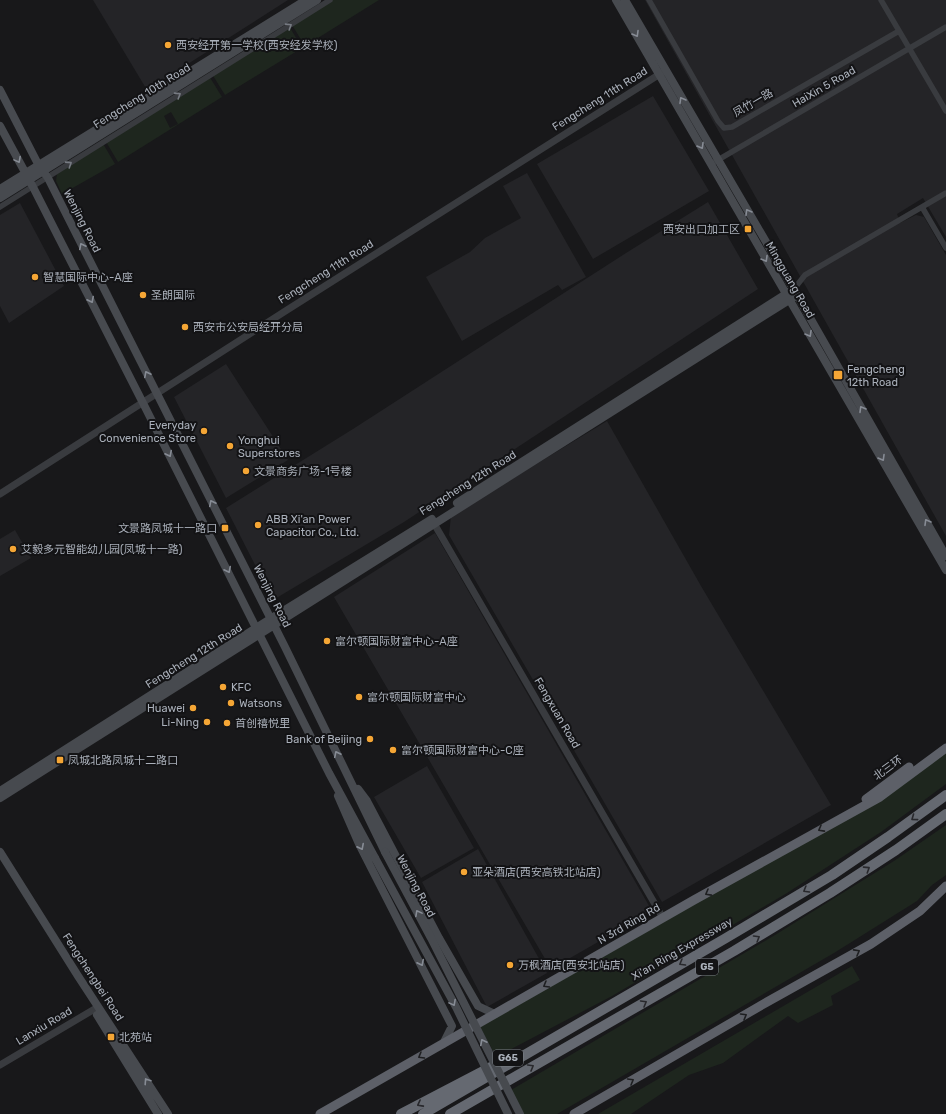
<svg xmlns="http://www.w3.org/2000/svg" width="946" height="1114" viewBox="0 0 946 1114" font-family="Rubik,'Noto Sans SC',sans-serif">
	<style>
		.built { fill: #242427 }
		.green { fill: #1e261e; fill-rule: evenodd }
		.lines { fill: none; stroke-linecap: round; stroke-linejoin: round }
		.minor { stroke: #393b3f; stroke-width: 5.5 }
		.tertiary { stroke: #393b3f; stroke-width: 7 }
		.secondary { stroke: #474a4f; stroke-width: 8 }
		.trunk { stroke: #5d6068; stroke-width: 9 }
		.motorway { stroke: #656971; stroke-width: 10 }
		.secondary-bridge { stroke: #474a4f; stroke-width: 8 }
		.oneway { stroke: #777b83 }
		.oneway2 { stroke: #878c95 }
		.oneway3 { stroke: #28282c }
		.oneway4 { stroke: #1e1f21 }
		.poi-dot { fill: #f5a635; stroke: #131315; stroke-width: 1.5 }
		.labels { text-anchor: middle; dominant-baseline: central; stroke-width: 4; stroke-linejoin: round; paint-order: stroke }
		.shield { fill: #131315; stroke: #7d8188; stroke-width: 1 }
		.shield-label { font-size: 10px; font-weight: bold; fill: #aab0ba }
		.poi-label { font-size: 11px; fill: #aab0ba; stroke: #131315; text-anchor: start }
		.street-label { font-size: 11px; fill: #aab0ba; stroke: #131315 }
	</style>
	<rect width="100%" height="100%" fill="#18181a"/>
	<path class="built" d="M93,0H288L147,90Z
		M645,0H946V237L923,198L897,214L900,223L916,215L924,217L946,255V536Z
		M653,96L709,191L593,259L537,164Z
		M527,173L586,277L562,290L558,285L462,341L426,277L470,252L485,238L521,218L503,186Z
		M708,202L758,289L404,522L273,600L226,508L353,429L626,253Z
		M20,203L64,286L9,323L0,306V215Z
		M226,364L288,460L226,498L174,397Z
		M607,421L701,586L831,805L662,902L449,535L451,516Z
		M15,530L31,558L0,576V539Z
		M435,533L652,911L551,969L334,597Z
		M427,766L474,848L421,878L374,797Z
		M478,849L547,973L487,1007L422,882Z"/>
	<path class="green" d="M332,0H379L305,46L292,25Z
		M289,26L302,48L225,95L212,74Z
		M209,76L222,97L118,162L105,140ZM171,112L178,124L170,128L164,116Z
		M102,142L115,164L62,194L56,181L57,174Z
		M946,749V784L881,832L787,893L612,996L496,1057L480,1027L805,840Z
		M946,825V875L932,885L917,901L834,953L557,1114H524L511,1090L775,935L894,861Z
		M852,966L860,980L831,996L833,1005L798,1023L788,1016L723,1063L689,1075L631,1114H598Z"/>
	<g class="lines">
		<path class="minor" d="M649,0L718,121L724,128L732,127L899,31
			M881,0L946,111
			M711,164L946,27
			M0,207L330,0
			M922,207L946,248
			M794,289L805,275L946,193"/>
		<path class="tertiary" d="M0,494L287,310L663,72
			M432,520L663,918
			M0,1065L98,1007"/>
		<path class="secondary" d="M616,0L946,570
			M625,0L797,295L946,556
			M0,90L38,164L48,178L285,647L385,852
			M0,126L33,187L143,403L329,773L375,858
			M0,189L306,0
			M0,198L317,0
			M457,503L794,289
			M358,789L367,801L439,938L478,1006L495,1014
			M0,791L270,619L432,519
			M338,796L359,844L452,1026L443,1044
			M0,798L797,295
			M0,852L78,976L168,1114
			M97,1015L158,1114"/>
		<path class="trunk" d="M866,799L909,767
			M320,1114L694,900L880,797L946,748
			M574,1114L767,1002L871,944L920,911L946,886"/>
		<path class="motorway" d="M401,1114L493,1066
			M423,1114L726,938L832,875L888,837L946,795
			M450,1114L734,951L830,893L896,850L946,814"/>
		<path class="secondary-bridge" d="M385,852L431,938L520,1114
			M375,858L456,1007L508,1114"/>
	</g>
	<defs><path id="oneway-chevron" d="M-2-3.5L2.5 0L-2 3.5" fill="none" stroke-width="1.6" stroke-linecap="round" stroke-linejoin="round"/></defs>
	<g class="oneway">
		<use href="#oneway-chevron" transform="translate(289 26) rotate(-32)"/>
		<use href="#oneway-chevron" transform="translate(178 95) rotate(-32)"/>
		<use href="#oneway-chevron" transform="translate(69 164) rotate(-33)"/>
	</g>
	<g class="oneway2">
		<use href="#oneway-chevron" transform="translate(636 34) rotate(60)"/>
		<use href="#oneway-chevron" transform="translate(682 100) rotate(-120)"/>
		<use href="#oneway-chevron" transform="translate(701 146) rotate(60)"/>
		<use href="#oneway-chevron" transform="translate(18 160) rotate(62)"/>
		<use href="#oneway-chevron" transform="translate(748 212) rotate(-120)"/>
		<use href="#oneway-chevron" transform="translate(82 246) rotate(-117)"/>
		<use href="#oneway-chevron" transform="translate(765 259) rotate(60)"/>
		<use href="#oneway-chevron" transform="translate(91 300) rotate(63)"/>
		<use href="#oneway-chevron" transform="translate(809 334) rotate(60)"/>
		<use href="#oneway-chevron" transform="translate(147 374) rotate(-117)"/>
		<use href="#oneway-chevron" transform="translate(862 409) rotate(-120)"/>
		<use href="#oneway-chevron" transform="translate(169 454) rotate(63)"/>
		<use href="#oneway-chevron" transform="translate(882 458) rotate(60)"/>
		<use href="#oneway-chevron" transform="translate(212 503) rotate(-117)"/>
		<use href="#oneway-chevron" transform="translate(927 522) rotate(-120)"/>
		<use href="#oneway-chevron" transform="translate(228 570) rotate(63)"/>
		<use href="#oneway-chevron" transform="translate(337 754) rotate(-116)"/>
		<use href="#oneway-chevron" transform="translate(361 847) rotate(63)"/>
		<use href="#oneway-chevron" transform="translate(418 913) rotate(-118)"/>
		<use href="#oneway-chevron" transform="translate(421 963) rotate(63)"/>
		<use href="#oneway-chevron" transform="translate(453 1003) rotate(62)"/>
		<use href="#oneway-chevron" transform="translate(483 1042) rotate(-117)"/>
		<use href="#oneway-chevron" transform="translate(147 1081) rotate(-123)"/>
	</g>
	<g class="oneway3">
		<use href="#oneway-chevron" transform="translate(914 818) rotate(144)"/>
		<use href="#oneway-chevron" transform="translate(867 869) rotate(-33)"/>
		<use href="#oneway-chevron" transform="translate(806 890) rotate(149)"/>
		<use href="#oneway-chevron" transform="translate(757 938) rotate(-31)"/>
		<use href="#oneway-chevron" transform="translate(682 963) rotate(150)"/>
		<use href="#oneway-chevron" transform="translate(644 1003) rotate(-30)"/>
		<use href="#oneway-chevron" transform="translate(531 1067) rotate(-30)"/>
		<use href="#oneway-chevron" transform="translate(420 1104) rotate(152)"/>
	</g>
	<g class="oneway4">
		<use href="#oneway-chevron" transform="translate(821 829) rotate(151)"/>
		<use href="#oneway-chevron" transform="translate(708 893) rotate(151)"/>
		<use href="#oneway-chevron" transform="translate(857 952) rotate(-29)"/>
		<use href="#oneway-chevron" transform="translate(546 985) rotate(150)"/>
		<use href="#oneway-chevron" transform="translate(744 1016) rotate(-30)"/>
		<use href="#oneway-chevron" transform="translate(421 1056) rotate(150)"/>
		<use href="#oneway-chevron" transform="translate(631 1081) rotate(-30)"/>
	</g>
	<g class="poi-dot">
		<circle cx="168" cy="45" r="4"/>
		<rect x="744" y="225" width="8" height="8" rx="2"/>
		<circle cx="35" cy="277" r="4"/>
		<circle cx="143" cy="295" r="4"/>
		<circle cx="185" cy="327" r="4"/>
		<rect x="833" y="370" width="10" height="10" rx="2"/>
		<circle cx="204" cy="431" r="4"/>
		<circle cx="230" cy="446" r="4"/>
		<circle cx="246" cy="471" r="4"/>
		<circle cx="258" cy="525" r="4"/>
		<rect x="221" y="524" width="8" height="8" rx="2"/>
		<circle cx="13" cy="549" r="4"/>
		<circle cx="327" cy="641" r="4"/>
		<circle cx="223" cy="687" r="4"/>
		<circle cx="359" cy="697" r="4"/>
		<circle cx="231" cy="703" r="4"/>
		<circle cx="193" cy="708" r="4"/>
		<circle cx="207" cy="722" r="4"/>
		<circle cx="227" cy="723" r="4"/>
		<circle cx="370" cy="739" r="4"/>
		<circle cx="393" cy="750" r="4"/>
		<rect x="56" y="756" width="8" height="8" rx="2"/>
		<circle cx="464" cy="872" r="4"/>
		<circle cx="510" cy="965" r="4"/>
		<rect x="107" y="1033" width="8" height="8" rx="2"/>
	</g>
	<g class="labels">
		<g class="shield">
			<rect x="696" y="959" width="22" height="16" rx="3"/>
			<rect x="493" y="1050" width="30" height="16" rx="3"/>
		</g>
		<g class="shield-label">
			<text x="707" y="967">G5</text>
			<text x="508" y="1058">G65</text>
		</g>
		<g class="poi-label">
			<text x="176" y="45">西安经开第一学校(西安经发学校)</text>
			<text x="740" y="229" text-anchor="end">西安出口加工区</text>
			<text x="43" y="277">智慧国际中心-A座</text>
			<text x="151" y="295">圣朗国际</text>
			<text x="193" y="327">西安市公安局经开分局</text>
			<text x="847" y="369">Fengcheng<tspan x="847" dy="13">12th Road</tspan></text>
			<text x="196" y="425" text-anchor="end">Everyday<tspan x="196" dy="13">Convenience Store</tspan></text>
			<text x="238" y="440">Yonghui<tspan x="238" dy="13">Superstores</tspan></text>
			<text x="254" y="471">文景商务广场-1号楼</text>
			<text x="266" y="519">ABB Xi'an Power<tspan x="266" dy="13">Capacitor Co., Ltd.</tspan></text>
			<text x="217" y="528" text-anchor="end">文景路凤城十一路口</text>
			<text x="21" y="549">艾毅多元智能幼儿园(凤城十一路)</text>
			<text x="335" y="641">富尔顿国际财富中心-A座</text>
			<text x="231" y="687">KFC</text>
			<text x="367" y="697">富尔顿国际财富中心</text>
			<text x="239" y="703">Watsons</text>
			<text x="185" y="708" text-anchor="end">Huawei</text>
			<text x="199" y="722" text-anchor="end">Li-Ning</text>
			<text x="235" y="723">首创禧悦里</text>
			<text x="362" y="739" text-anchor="end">Bank of Beijing</text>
			<text x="401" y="750">富尔顿国际财富中心-C座</text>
			<text x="68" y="760">凤城北路凤城十二路口</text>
			<text x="472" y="872">亚朵酒店(西安高铁北站店)</text>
			<text x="518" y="965">万枫酒店(西安北站店)</text>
			<text x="119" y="1037">北苑站</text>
		</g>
		<g class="street-label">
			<text transform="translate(824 87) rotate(-30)">HaiXin 5 Road</text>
			<text transform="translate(142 96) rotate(-32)">Fengcheng 10th Road</text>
			<text transform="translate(600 99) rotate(-32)">Fengcheng 11th Road</text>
			<text transform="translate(753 103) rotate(-30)">凤竹一路</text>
			<text transform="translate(82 221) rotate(63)">Wenjing Road</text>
			<text transform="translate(326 272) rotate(-32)">Fengcheng 11th Road</text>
			<text transform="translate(790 280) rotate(60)">Mingguang Road</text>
			<text transform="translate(468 483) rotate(-32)">Fengcheng 12th Road</text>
			<text transform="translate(272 596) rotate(63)">Wenjing Road</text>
			<text transform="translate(194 656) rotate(-32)">Fengcheng 12th Road</text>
			<text transform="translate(557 713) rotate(60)">Fengxuan Road</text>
			<text transform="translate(888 768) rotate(-36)">北三环</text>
			<text transform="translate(416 886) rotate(62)">Wenjing Road</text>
			<text transform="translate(629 924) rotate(-30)">N 3rd Ring Rd</text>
			<text transform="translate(682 949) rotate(-30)">Xi'an Ring Expressway</text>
			<text transform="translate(93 977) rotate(57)">Fengchengbei Road</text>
			<text transform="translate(44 1026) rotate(-31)">Lanxiu Road</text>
		</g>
	</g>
</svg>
